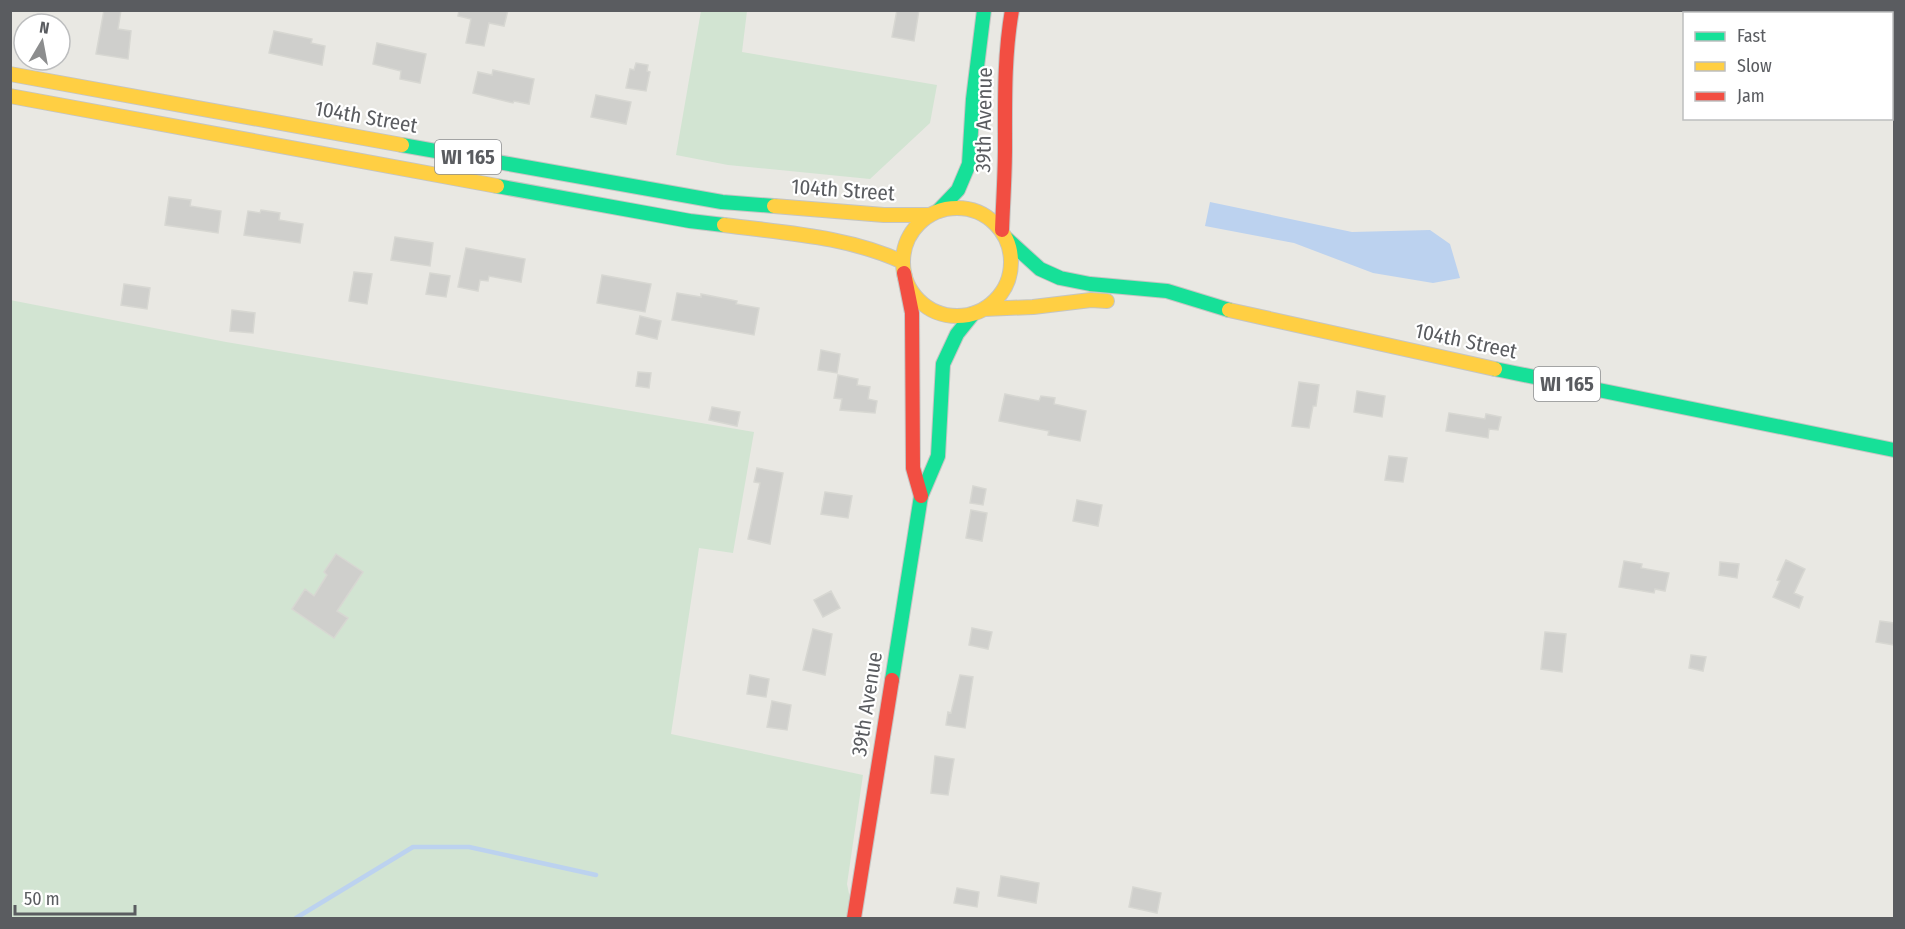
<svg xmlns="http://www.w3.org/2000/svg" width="1905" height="929" viewBox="0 0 1905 929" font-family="'Fira Sans Condensed',sans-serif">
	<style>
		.green { fill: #d2e4d2 }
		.water { fill: #bcd2ef }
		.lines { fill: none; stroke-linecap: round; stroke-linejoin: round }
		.stream { stroke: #bcd2ef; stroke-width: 4.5 }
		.building { fill: #cfcfcc; stroke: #d7d7d2; stroke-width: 1.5 }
		.fast-casing { stroke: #c5c5c3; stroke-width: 16 }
		.slow-casing { stroke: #c5c5c3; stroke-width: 16 }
		.jam-casing { stroke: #c5c5c3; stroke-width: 16 }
		.fast { stroke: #16e098; stroke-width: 14 }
		.slow { stroke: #ffcf43; stroke-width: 14 }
		.jam { stroke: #f24e42; stroke-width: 14 }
		.labels { text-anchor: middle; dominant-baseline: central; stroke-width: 4.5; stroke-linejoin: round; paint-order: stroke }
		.shield { fill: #fff; stroke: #8c8d90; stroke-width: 1.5 }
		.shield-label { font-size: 20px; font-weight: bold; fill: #5a5c60 }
		.street-label { font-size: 21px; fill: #5a5c60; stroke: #fff }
	</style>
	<rect width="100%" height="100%" fill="#e9e8e3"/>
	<path class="green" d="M701,11H747L742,52L937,85L930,123L870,179L728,165L676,155Z
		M10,300L226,342L754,432L733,553L699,548L671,734L863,775L847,884L854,918H11Z"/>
	<path class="water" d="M1210,202L1352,232L1430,230L1450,244L1460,278L1433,283L1373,273L1294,243L1205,226Z"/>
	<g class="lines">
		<path class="stream" d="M296,918L413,847H469L596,875"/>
	</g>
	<path class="building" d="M104,10H121L118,29L131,31L128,59L96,54Z
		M459,10H508L504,26L489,23L484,46L466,43L471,19L458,16Z
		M897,10H919L914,41L892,37Z
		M274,31L312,39L311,43L325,46L322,65L269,53Z
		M377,43L426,54L420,83L400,79L401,71L373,64Z
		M636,63L648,65L647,71L650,72L646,91L626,88L630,69L634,70Z
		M493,70L534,79L529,104L514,101L513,103L473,93L478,72L492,75Z
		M596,95L631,102L626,124L591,117Z
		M169,197L191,200L190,206L221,211L218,233L165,225Z
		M261,210L280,213L279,220L303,224L300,243L244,235L248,211L260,213Z
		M395,237L433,243L430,266L391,260Z
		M466,248L525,259L521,282L489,276L488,281L480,280L478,291L458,287Z
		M354,272L372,274L367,304L349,301Z
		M430,273L450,276L446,297L426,294Z
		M602,275L651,284L645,312L597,303Z
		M124,284L150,288L147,309L121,305Z
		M677,293L701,297V294L737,301L736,304L759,308L754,335L672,320Z
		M232,310L255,313L253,333L230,331Z
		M640,316L661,321L657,339L636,334Z
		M821,350L840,354L837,373L818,370Z
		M638,372L651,373L649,388L636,386Z
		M838,375L858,379L857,385L870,387L868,399L877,401L875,413L840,410L842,399L834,398Z
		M1299,382L1319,385L1316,406H1313L1309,428L1292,426Z
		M1357,391L1385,396L1382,417L1354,412Z
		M1005,394L1039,401L1041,396L1055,398L1054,404L1086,411L1080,441L1048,435L1049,431L999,421Z
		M712,407L740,412L737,426L709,420Z
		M1449,413L1485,419L1486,414L1501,417L1498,430L1489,429L1488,438L1446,431Z
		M1389,456L1407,458L1403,482L1385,480Z
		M757,468L783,473L770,544L748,539L760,483L754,482Z
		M973,486L986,489L983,505L970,503Z
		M825,492L852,496L848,518L821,514Z
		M1077,500L1102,505L1098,526L1073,521Z
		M971,510L987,513L982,541L966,538Z
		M336,554L363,572L337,611L348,618L334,638L292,609L305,589L314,596L327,575L324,572Z
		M1786,560L1805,569L1794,593L1803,597L1799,608L1773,597L1780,581L1777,580Z
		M1624,561L1642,564L1641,568L1669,573L1665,591L1655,589L1654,593L1619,587Z
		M1720,562L1739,564L1737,578L1719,575Z
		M831,591L840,608L823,617L814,600Z
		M1880,621L1894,623V645L1876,642Z
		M972,628L992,632L988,649L969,645Z
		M813,629L832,634L825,675L803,670Z
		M1545,632L1566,634L1562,672L1541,669Z
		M1691,655L1706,657L1703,671L1689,668Z
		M750,675L769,679L766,697L747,694Z
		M960,675L973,677L965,728L946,725L948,712L951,713Z
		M772,701L791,705L787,730L767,727Z
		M935,756L954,759L948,795L931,793Z
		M1001,876L1039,883L1036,903L998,896Z
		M1133,887L1161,893L1157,913L1129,907Z
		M957,888L979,892L977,907L954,903Z"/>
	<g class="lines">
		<g class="fast-casing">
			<path id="fast" d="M402,145L722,202L774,206
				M497,186L690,221L724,225
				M938,211L958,190L969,164L973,99L984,10
				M1007,239L1040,269L1060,278L1090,284L1167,291L1229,310
				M1495,369L1894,450
				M892,680L921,496L938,456L943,364L957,334L973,314"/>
		</g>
		<g class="slow-casing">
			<path id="slow" d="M10,74L402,145
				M10,96L497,186
				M774,206L884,215H929
				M903 262a54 54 0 1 1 108 0a54 54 0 1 1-108 0Z
				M724,225C784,233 847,236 903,262
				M984,309L1033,307L1091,300L1107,301
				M1229,310L1495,369"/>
		</g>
		<g class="jam-casing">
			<path id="jam" d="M1002,230C1003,202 1005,175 1005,147C1005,101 1004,56 1012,10
				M904,273L912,313L913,468L921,496
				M854,918L892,680"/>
		</g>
		<use href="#fast" class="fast"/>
		<use href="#slow" class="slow"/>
		<use href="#jam" class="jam"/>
	</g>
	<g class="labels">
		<g class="shield">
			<rect x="435" y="140" width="66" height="34" rx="4.5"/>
			<rect x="1534" y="367" width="66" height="34" rx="4.5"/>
		</g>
		<g class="shield-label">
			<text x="468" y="157">WI 165</text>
			<text x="1567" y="384">WI 165</text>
		</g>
		<g class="street-label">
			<text transform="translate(366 117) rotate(10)">104th Street</text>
			<text transform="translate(984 120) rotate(-89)">39th Avenue</text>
			<text transform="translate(843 190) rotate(4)">104th Street</text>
			<text transform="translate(1466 341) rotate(12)">104th Street</text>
			<text transform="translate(867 704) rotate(-81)">39th Avenue</text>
		</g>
	</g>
	<rect width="1905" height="929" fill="none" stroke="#5a5c60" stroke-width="24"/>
	<rect x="1683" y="12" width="210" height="108" fill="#ffffff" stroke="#bdbebf" stroke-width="1.5"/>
	<rect x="1695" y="32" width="30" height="9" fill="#16e098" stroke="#bdbebf" stroke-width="1.5"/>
	<text x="1737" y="42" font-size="18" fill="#5a5c60">Fast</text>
	<rect x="1695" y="62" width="30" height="9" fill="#ffcf43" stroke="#bdbebf" stroke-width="1.5"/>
	<text x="1737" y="72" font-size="18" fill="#5a5c60">Slow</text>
	<rect x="1695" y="92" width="30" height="9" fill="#f24e42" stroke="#bdbebf" stroke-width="1.5"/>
	<text x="1737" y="102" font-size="18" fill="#5a5c60">Jam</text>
	<g transform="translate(42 42) rotate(10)"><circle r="28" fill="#ffffff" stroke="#bdbebf" stroke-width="1.5"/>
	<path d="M0-4.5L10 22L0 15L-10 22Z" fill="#8c8d8e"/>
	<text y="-9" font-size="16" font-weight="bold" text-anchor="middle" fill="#5a5c60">N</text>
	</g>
	<path d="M15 905v9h120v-9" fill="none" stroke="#5a5c60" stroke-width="3"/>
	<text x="24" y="905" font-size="18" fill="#5a5c60" stroke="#ffffff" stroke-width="4.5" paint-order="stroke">50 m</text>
</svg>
